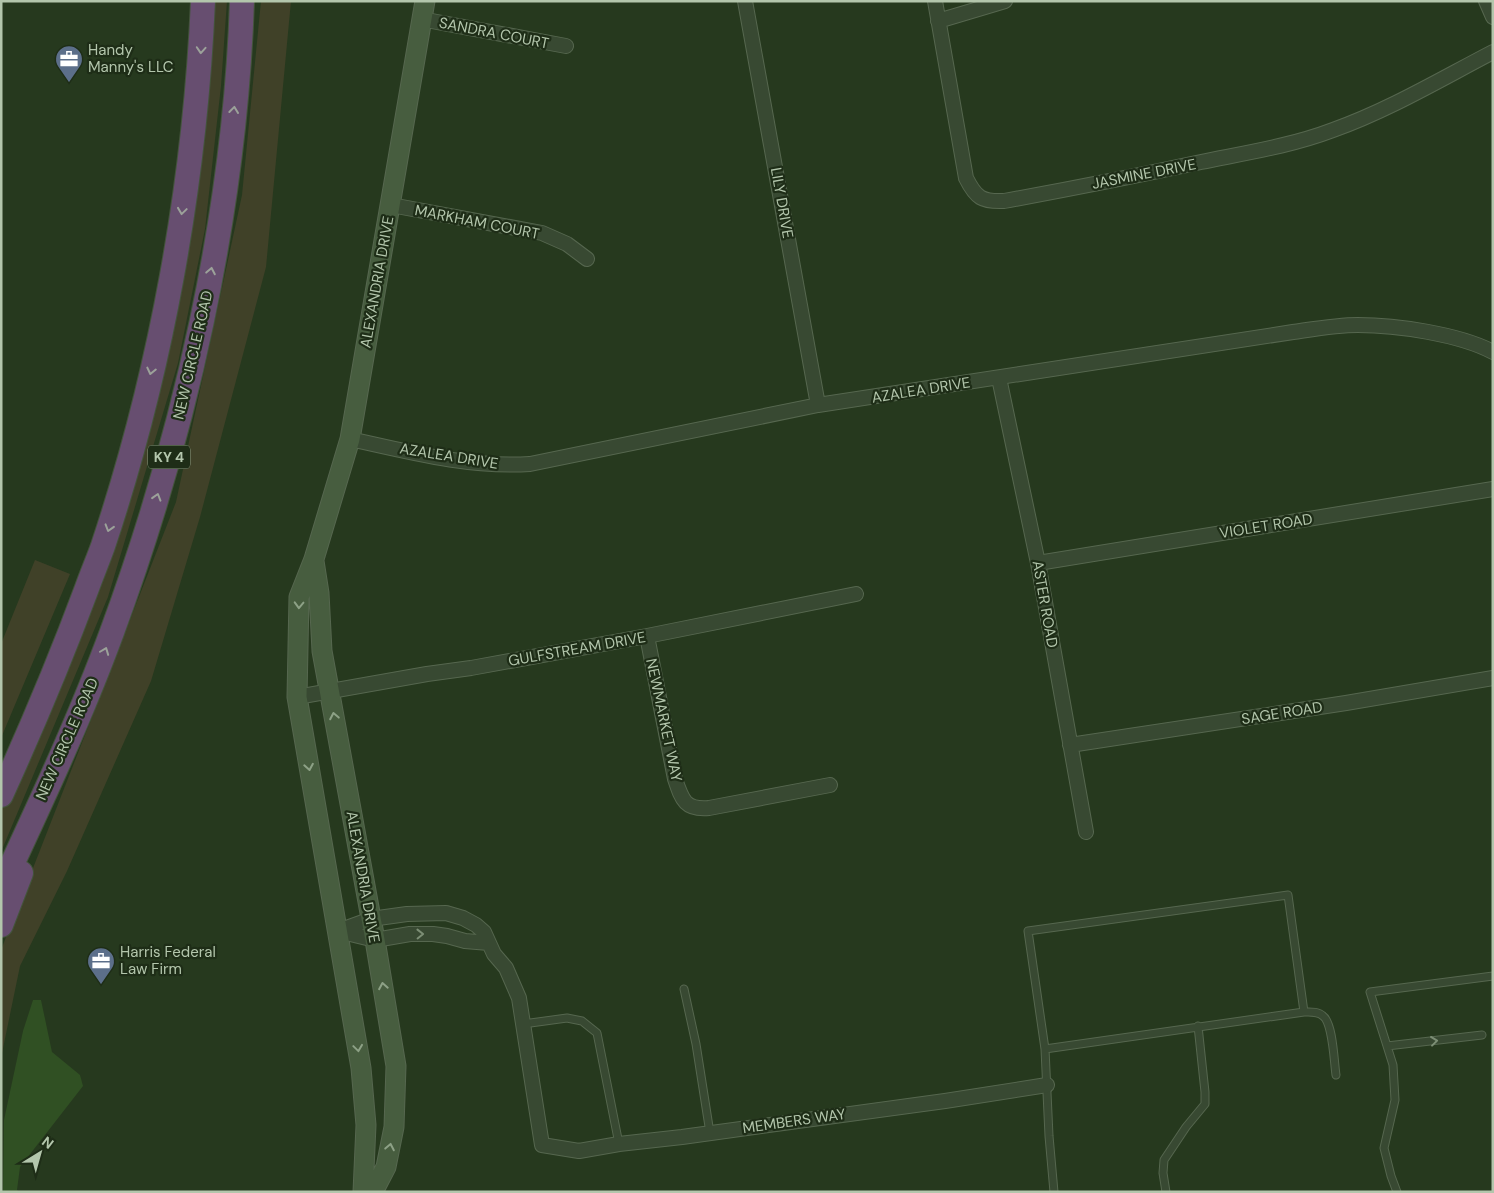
<svg xmlns="http://www.w3.org/2000/svg" width="1494" height="1193" viewBox="0 0 1494 1193" font-family="'DM Sans',sans-serif">
	<style>
		.green { fill: #404128 }
		.water { fill: #305023 }
		.lines { fill: none; stroke-linecap: round; stroke-linejoin: round }
		.lane-casing { stroke: #56674f; stroke-width: 9 }
		.street-casing { stroke: #56674f; stroke-width: 16 }
		.secondary-casing { stroke: #56674f; stroke-width: 21 }
		.highway-casing { stroke: #43543c; stroke-width: 26 }
		.lane { stroke: #384932; stroke-width: 7 }
		.street { stroke: #384932; stroke-width: 14 }
		.secondary { stroke: #475d3f; stroke-width: 19 }
		.highway { stroke: #674e70; stroke-width: 24 }
		.oneway { stroke: #9ca29a }
		.oneway2 { stroke: #8da186 }
		.oneway3 { stroke: #7c8e75 }
		.labels { text-anchor: middle; dominant-baseline: central; stroke-width: 4.5; stroke-linejoin: round; paint-order: stroke }
		.shield { fill: #1e2d17; stroke: #86987f; stroke-width: 1 }
		.shield-label { font-size: 14px; font-weight: bold; fill: #b3c6ac }
		.street-label { font-size: 15px; fill: #b3c6ac; stroke: #1e2d17 }
		.poi-label { font-size: 15px; fill: #b3c6ac; stroke: #1e2d17; text-anchor: start }
	</style>
	<rect width="100%" height="100%" fill="#26391e"/>
	<path class="green" d="M211,1H227L221,86L205,229L178,363L108,597L1,852V807L137,458Z
		M261,1H291L266,267L200,517L151,681L67,871L20,966L1,1058V950L176,502L242,195Z
		M35,560L70,574L1,738V644Z"/>
	<path class="water" d="M33,1000H41L52,1052L80,1075L83,1086L20,1167L17,1190L19,1192H3L4,1120L23,1031Z"/>
	<g class="lines">
		<g class="lane-casing">
			<path id="lane" d="M684,989L696,1044L710,1133
				M1304,1012C1310,1012 1318,1011 1323,1016C1333,1023 1334,1062 1336,1075
				M523,1024L567,1018L582,1021L597,1033L619,1144
				M1387,1046L1482,1035
				M1045,1049L1304,1012L1288,895L1028,931L1045,1049L1049,1136L1054,1192
				M1166,1192L1163,1173L1164,1160L1186,1127L1205,1104V1092L1198,1026
				M1397,1192L1391,1176L1384,1148L1395,1100L1393,1065L1370,992L1493,976"/>
		</g>
		<g class="street-casing">
			<path id="street" d="M745,1L818,405
				M935,1L966,178C976,198 982,202 1004,201C1070,189 1136,176 1201,162C1245,153 1291,146 1333,130C1389,110 1441,79 1493,52
				M1486,1L1493,17
				M421,19L566,46
				M938,21L1005,1
				M391,205L542,233L567,244L587,259
				M999,378L1038,563L1086,832
				M350,439C409,452 469,468 530,464L818,405L1293,332C1314,329 1337,325 1358,325C1396,325 1459,334 1493,352
				M1038,563L1493,489
				M647,636L675,779C682,800 685,810 709,808L830,785
				M297,697L427,674L471,668L647,636L856,594
				M1070,745L1346,703L1493,678
				M338,931L371,919L407,914L446,913L463,918L476,925L484,932L494,954L506,968L519,998L542,1145L579,1151L619,1144L682,1137L945,1101L1047,1085
				M338,931L375,940L410,934H433L447,936L465,941L489,943"/>
		</g>
		<g class="secondary-casing">
			<path id="secondary" d="M314,561L319,593L322,651L375,940L396,1066L394,1127L386,1167L373,1192
				M363,1192L366,1125L361,1068L297,697L299,597L314,559L350,439L425,1"/>
		</g>
		<g class="highway-casing">
			<path id="highway" d="M1,795C32,727 61,658 87,588C92,574 98,560 103,546C161,372 195,184 203,1
				M1,888C40,804 80,719 112,632C185,434 235,213 242,1
				M1,925L21,873"/>
		</g>
		<use href="#lane" class="lane"/>
		<use href="#street" class="street"/>
		<use href="#secondary" class="secondary"/>
		<use href="#highway" class="highway"/>
	</g>
	<defs><path id="oneway-chevron" d="M-2-3.5L2.5 0L-2 3.5" fill="none" stroke-width="1.6" stroke-linecap="round" stroke-linejoin="round" transform="scale(1.25)"/></defs>
	<g class="oneway">
		<use href="#oneway-chevron" transform="translate(201 50) rotate(94)"/>
		<use href="#oneway-chevron" transform="translate(234 110) rotate(-83)"/>
		<use href="#oneway-chevron" transform="translate(182 211) rotate(98)"/>
		<use href="#oneway-chevron" transform="translate(211 271) rotate(-79)"/>
		<use href="#oneway-chevron" transform="translate(151 371) rotate(103)"/>
		<use href="#oneway-chevron" transform="translate(157 497) rotate(-73)"/>
		<use href="#oneway-chevron" transform="translate(109 528) rotate(107)"/>
		<use href="#oneway-chevron" transform="translate(105 651) rotate(-69)"/>
	</g>
	<g class="oneway2">
		<use href="#oneway-chevron" transform="translate(299 605) rotate(92)"/>
		<use href="#oneway-chevron" transform="translate(334 716) rotate(-101)"/>
		<use href="#oneway-chevron" transform="translate(309 767) rotate(80)"/>
		<use href="#oneway-chevron" transform="translate(383 986) rotate(-100)"/>
		<use href="#oneway-chevron" transform="translate(358 1048) rotate(82)"/>
		<use href="#oneway-chevron" transform="translate(390 1147) rotate(-79)"/>
	</g>
	<g class="oneway3">
		<use href="#oneway-chevron" transform="translate(420 934) rotate(-1)"/>
		<use href="#oneway-chevron" transform="translate(1434 1041) rotate(-7)"/>
	</g>
	<defs>
		<g id="office-pin" transform="scale(1.4375)"><path d="M0 17L-7.5 6A9.5 9.5 0 1 1 7.5 6Z" fill="#5c6f8a" stroke="#1e2d17"/><path d="M-6-3h4V-5.5h4V-3h4V5H-6ZM-1-4.5V-3h2v-1.5ZM-6 0V1H6V0Z" fill="#fff"/></g>
	</defs>
	<g fill-rule="evenodd">
		<use href="#office-pin" x="69" y="59"/>
		<use href="#office-pin" x="101" y="961"/>
	</g>
	<g class="labels">
		<rect class="shield" x="148" y="445.5" width="42" height="23" rx="4"/>
		<g class="shield-label">
			<text x="169" y="457">KY 4</text>
		</g>
		<g class="street-label">
			<text transform="translate(494 33) rotate(11)">SANDRA COURT</text>
			<text transform="translate(1144 174) rotate(-11)">JASMINE DRIVE</text>
			<text transform="translate(782 203) rotate(80)">LILY DRIVE</text>
			<text transform="translate(477 222) rotate(11)">MARKHAM COURT</text>
			<text transform="translate(377 282) rotate(-80)">ALEXANDRIA DRIVE</text>
			<text transform="translate(193 355) rotate(-77)">NEW CIRCLE ROAD</text>
			<text transform="translate(921 390) rotate(-9)">AZALEA DRIVE</text>
			<text transform="translate(449 456) rotate(9)">AZALEA DRIVE</text>
			<text transform="translate(1266 526) rotate(-9)">VIOLET ROAD</text>
			<text transform="translate(1045 604) rotate(80)">ASTER ROAD</text>
			<text transform="translate(577 649) rotate(-10)">GULFSTREAM DRIVE</text>
			<text transform="translate(1282 713) rotate(-9)">SAGE ROAD</text>
			<text transform="translate(664 720) rotate(78)">NEWMARKET WAY</text>
			<text transform="translate(67 739) rotate(-66)">NEW CIRCLE ROAD</text>
			<text transform="translate(363 877) rotate(80)">ALEXANDRIA DRIVE</text>
			<text transform="translate(794 1121) rotate(-8)">MEMBERS WAY</text>
		</g>
		<g class="poi-label">
			<text x="88" y="50">Handy<tspan x="88" dy="17">Manny's LLC</tspan></text>
			<text x="120" y="952">Harris Federal<tspan x="120" dy="17">Law Firm</tspan></text>
		</g>
	</g>
	<rect width="1494" height="1193" fill="none" stroke="#b3c6ac" stroke-width="5"/>
	<g transform="translate(40 1153) rotate(37)" stroke="#1e2d17" stroke-width="4" paint-order="stroke">
	<path d="M0-4L9 19L0 12L-9 19Z" fill="#b3c6ac"/>
	<text y="-8" font-size="14" font-weight="bold" text-anchor="middle" fill="#b3c6ac">N</text>
	</g>
</svg>
